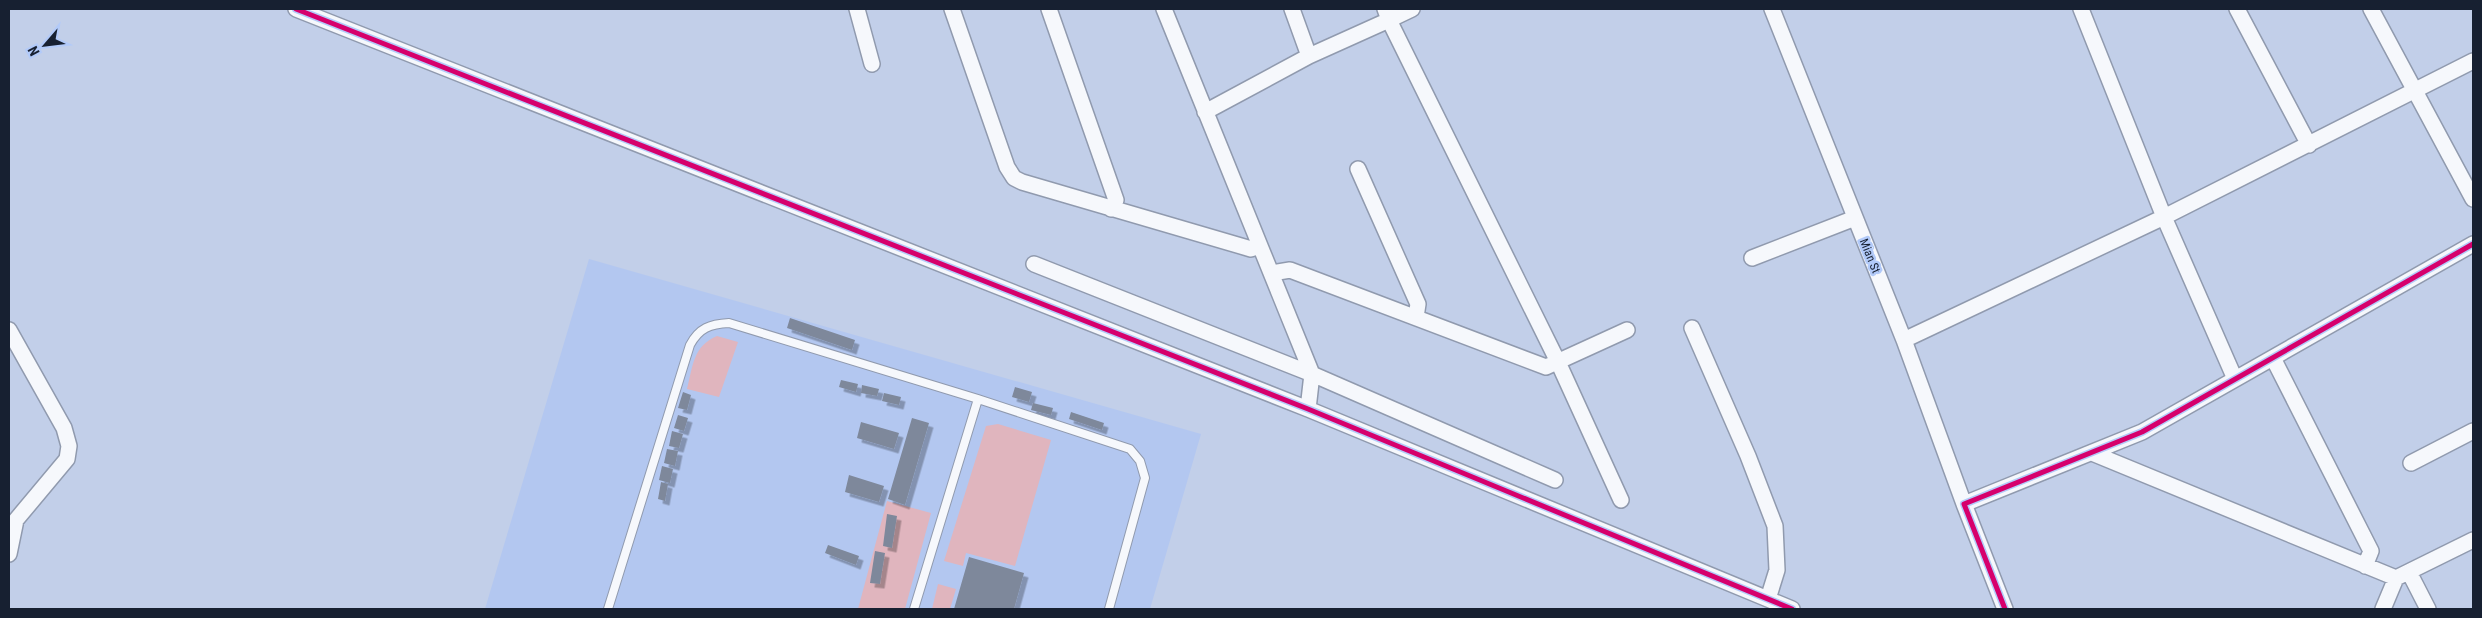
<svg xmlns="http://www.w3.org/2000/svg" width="2482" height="618" viewBox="0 0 2482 618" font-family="'Roboto Condensed',sans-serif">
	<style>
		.built { fill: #b3c7f0 }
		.green { fill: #e0b5be }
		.building { fill: #7e889b; filter: url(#shadow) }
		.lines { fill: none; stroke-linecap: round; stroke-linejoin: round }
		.service-casing { stroke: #909aae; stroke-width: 10 }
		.minor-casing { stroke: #909aae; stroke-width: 18 }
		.service { stroke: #f6f8fc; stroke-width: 8 }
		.minor { stroke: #f6f8fc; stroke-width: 15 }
		.cycleway-casing { stroke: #b2caf9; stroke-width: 8 }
		.cycleway { stroke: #d6006c; stroke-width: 5 }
		.labels { text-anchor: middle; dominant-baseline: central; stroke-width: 5; stroke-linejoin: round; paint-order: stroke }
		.street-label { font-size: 12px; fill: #172031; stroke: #b2caf9 }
	</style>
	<defs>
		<filter id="shadow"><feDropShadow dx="4.5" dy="4.5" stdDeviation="0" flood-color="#0004"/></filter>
	</defs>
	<rect width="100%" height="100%" fill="#c2cfe9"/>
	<path class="built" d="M589,259L1201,434L1150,609H485Z"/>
	<path class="green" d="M717,336L738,342L719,397L687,389C693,366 693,346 717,336Z
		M998,424L1051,440L1015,566L966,553L963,566L944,561L986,426Z
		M887,501L931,513L905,609H858Z
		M938,584L956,589L950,609H932Z"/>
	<path class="building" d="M790,318L855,340L852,350L787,328Z
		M841,380L858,384L856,392L839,387Z
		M862,385L879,389L877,396L861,393Z
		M1015,387L1032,392L1029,402L1012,397Z
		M683,392L691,395L687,410L678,408Z
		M884,393L901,397L899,405L882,401Z
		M1033,403L1053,408L1051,415L1031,410Z
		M1071,412L1104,423L1102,430L1069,419Z
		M678,415L688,418L684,431L674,428Z
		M912,418L929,423L905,505L888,499Z
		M861,422L899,433L894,449L857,438Z
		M672,431L683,434L679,448L669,446Z
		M667,449L678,451L675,466L664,463Z
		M662,466L673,469L670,483L659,480Z
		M849,475L884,486L879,502L845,492Z
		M661,482L668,484L665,501L658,499Z
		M887,514L897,516L892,548L883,546Z
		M828,545L859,556L856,565L825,553Z
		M875,551L885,553L880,584L870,583Z
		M969,557L1024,573L1014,609H954Z"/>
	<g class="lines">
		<g class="service-casing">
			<path id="service" d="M608,609L690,345C699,328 710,324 729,323L978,399L1130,449L1140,461L1145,478L1109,609
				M914,609L978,399"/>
		</g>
		<g class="minor-casing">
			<path id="minor" d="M296,9L1308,409L1792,609
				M857,9L872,64
				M952,9L1007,167L1014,178L1022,182L1251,249L1260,246
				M1049,9L1116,200L1111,209
				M1164,9L1312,374L1308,409
				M1292,9L1309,56
				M1412,9L1389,20L1558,362L1621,500
				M1772,9L1904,340L1964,504
				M2081,9L2164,217L2235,379
				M2237,9L2309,145
				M2371,9L2473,199
				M1205,112L1309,56L1389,20L1385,9
				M1358,169L1418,304L1416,317
				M1752,258L1855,218
				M1034,264L1312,374L1555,480
				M1272,273L1290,270L1546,367L1627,330
				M1692,328L1748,456L1775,526L1777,570L1768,599
				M9,330L64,428L69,446L67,459L16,520L9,554
				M1904,340L2164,217L2473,61
				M2273,358L2371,551L2365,566
				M2092,453L2396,578
				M2411,463L2473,431
				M2409,572L2428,609
				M2005,609L1964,504L2142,432L2473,244
				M2383,609L2396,578L2473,540"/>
		</g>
		<use href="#service" class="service"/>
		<use href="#minor" class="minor"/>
		<g class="cycleway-casing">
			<path id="cycleway" d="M296,9L1308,409L1792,609
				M2005,609L1964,504L2142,432L2473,244"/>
		</g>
		<use href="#cycleway" class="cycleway"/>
	</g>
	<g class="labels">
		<g class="street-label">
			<text transform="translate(1870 256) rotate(68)">Mian St</text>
		</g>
	</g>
	<rect width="2482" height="618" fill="none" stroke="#172031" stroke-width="20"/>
	<g transform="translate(45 45) rotate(242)" stroke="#b2caf9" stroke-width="4" paint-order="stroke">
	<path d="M0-4L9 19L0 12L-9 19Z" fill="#172031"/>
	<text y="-8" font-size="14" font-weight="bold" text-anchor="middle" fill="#172031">N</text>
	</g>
</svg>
